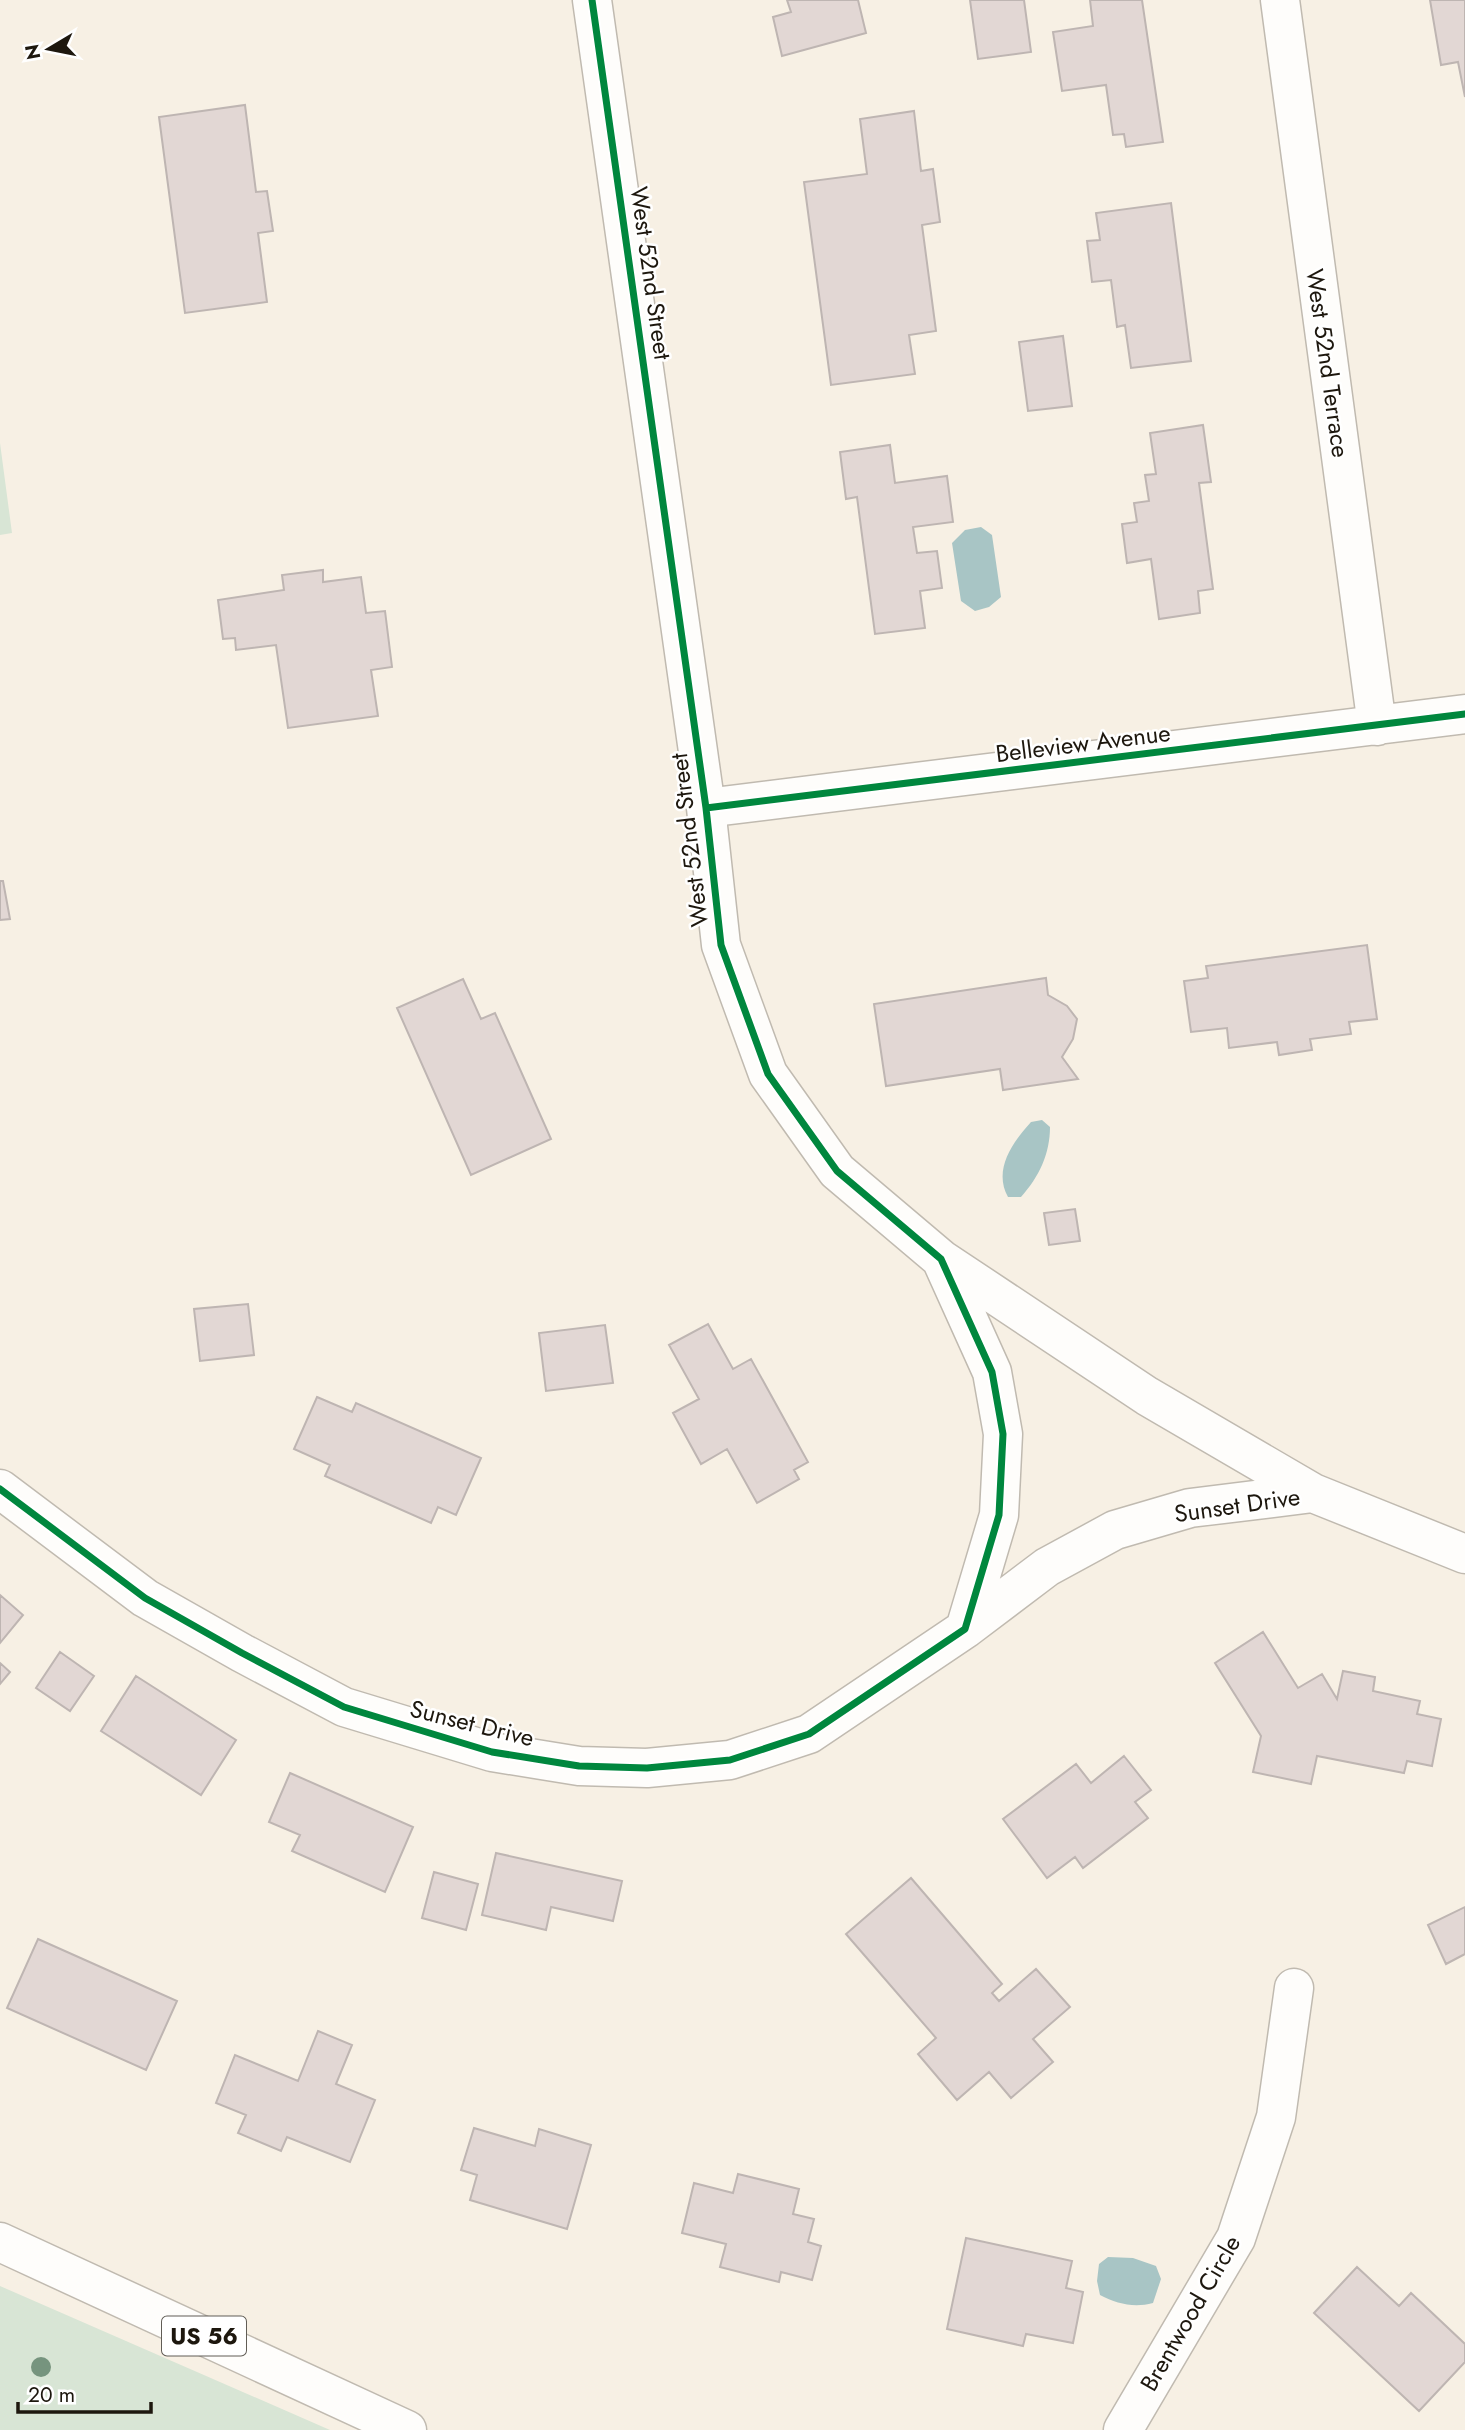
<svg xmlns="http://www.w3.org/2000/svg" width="1465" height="2430" viewBox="0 0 1465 2430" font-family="Jost,sans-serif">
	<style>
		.green { fill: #d8e5d5 }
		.water { fill: #a8c5c5 }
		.building { fill: #e2d7d4; stroke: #beb5b2; stroke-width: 2 }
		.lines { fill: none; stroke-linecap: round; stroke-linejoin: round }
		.street-casing { stroke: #c0bab0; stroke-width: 41 }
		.highway-casing { stroke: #c0bab0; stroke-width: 41 }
		.street { stroke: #fefdfb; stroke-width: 38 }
		.highway { stroke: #fefdfb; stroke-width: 38 }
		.cycleway-casing { stroke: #fff; stroke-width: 11 }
		.cycleway { stroke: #00873e; stroke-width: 7 }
		.tree { fill: #76947e }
		.labels { text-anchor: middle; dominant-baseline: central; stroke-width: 5; stroke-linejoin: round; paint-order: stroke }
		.shield { fill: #fff; stroke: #615d56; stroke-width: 2 }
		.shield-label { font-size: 23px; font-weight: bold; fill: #1d170e }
		.street-label { font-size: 24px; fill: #1d170e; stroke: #fff }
	</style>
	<rect width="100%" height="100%" fill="#f7f0e4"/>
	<path class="green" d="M0,443L12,533L0,535Z
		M0,2286L330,2430H0Z"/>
	<path class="water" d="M981,527L992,535L1001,597L989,607L975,611L961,601L952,543L965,530Z
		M1042,1120L1050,1127C1050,1154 1039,1177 1021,1197H1008C993,1170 1012,1143 1031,1122Z
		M1108,2257L1133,2258L1156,2266L1161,2279L1153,2303C1134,2308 1117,2304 1100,2295L1097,2281L1099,2264Z"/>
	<path class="building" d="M787,0H858L866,33L782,56L773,17L791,12Z
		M970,0H1024L1031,52L978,59Z
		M1090,0H1142L1163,142L1126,147L1124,134L1113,135L1106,85L1062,91L1053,32L1093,26Z
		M1430,0H1465V97L1458,62L1441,65Z
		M245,105L256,192L267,191L273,231L258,233L267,302L185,313L159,117Z
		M914,111L921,171L933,169L940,222L922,225L936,331L909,335L915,374L831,385L804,182L867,174L860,119Z
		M1171,203L1191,361L1131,368L1125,325L1117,327L1111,280L1092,282L1087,241L1100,240L1096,213Z
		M1063,336L1072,406L1028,411L1019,342Z
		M1203,425L1211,482L1199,483L1213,589L1198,591L1200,613L1159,619L1151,559L1127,563L1122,524L1137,522L1134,503L1149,501L1145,475L1156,474L1150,433Z
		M890,445L895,483L947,476L953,522L913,527L917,553L937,551L942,588L920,591L925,628L875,634L857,497L846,499L840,452Z
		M323,570V582L361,577L366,613L385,611L392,667L371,670L378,716L288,728L276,645L236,650L235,638L223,639L218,600L284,590L282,575Z
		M0,881H3L10,919L0,920Z
		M1367,945L1377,1019L1349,1022L1351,1034L1310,1039L1312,1050L1279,1055L1277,1042L1229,1048L1227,1028L1191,1032L1184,981L1208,978L1206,966Z
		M1046,978L1048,995L1067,1006L1077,1019L1073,1039L1062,1057L1078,1079L1003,1090L1000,1069L886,1086L874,1004Z
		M463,979L481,1019L495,1013L551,1139L471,1175L397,1008Z
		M1075,1209L1080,1241L1049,1245L1044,1213Z
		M248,1304L254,1355L200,1361L194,1309Z
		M708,1324L733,1369L751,1359L808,1462L794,1470L799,1479L757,1503L727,1449L701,1464L673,1413L699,1399L669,1345Z
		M605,1325L613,1383L546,1391L539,1333Z
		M317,1397L352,1412L356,1403L481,1458L456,1515L438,1507L431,1523L325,1476L330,1465L294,1449Z
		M0,1595L23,1615L0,1643Z
		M1263,1632L1298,1688L1322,1674L1337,1699L1343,1671L1375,1677L1373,1691L1420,1701L1417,1714L1441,1719L1432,1766L1407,1761L1404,1773L1317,1756L1311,1784L1253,1772L1261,1736L1215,1663Z
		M60,1652L94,1676L70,1711L36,1688Z
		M0,1663L10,1672L0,1684Z
		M136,1676L236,1740L201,1795L101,1731Z
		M1124,1756L1151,1790L1135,1802L1148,1818L1083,1868L1075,1857L1047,1878L1003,1819L1076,1764L1091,1783Z
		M290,1773L413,1827L385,1892L292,1851L300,1835L269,1822Z
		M496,1853L622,1881L613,1921L551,1907L546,1930L482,1915Z
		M434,1872L478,1884L466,1930L422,1918Z
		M911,1878L1002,1984L992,1993L999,2001L1036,1969L1070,2007L1033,2039L1053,2062L1011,2098L989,2072L957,2100L918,2054L936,2038L846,1934Z
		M1465,1907V1954L1446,1964L1428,1925Z
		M38,1939L177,2001L146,2070L7,2008Z
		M318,2031L352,2045L336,2084L375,2100L350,2162L287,2137L281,2151L238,2133L246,2115L216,2103L235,2055L298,2081Z
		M474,2128L535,2146L539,2129L591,2145L567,2229L470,2200L477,2175L461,2170Z
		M738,2174L799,2189L793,2214L814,2219L808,2242L821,2246L812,2280L781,2272L779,2282L720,2267L726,2244L682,2233L694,2183L733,2193Z
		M966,2238L1072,2261L1066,2288L1083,2292L1073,2343L1026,2334L1023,2346L947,2329Z
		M1357,2267L1399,2306L1411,2293L1465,2344V2362L1419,2411L1314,2313Z"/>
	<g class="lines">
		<g class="street-casing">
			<path id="street" d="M592,0L706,808L721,945L768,1074L837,1171L941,1259L992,1372L1003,1434L999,1515L965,1629
				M1280,0L1377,726
				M706,808L1465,714
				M941,1259L1147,1396L1313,1493
				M0,1489L145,1598L242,1653L344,1707L492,1752L579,1766L647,1768L730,1760L809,1734L965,1629L1047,1567L1115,1530L1190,1508L1313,1493L1465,1554
				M1123,2430L1236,2238L1276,2117L1294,1988"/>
		</g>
		<g class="highway-casing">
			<path id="highway" d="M0,2242L407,2430"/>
		</g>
		<use href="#street" class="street"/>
		<use href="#highway" class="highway"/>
		<g class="cycleway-casing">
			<path id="cycleway" d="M706,808L1465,714
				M0,1489L145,1598L242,1653L344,1707L492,1752L579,1766L647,1768L730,1760L809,1734L965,1629L999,1515L1003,1434L992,1372L941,1259L837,1171L768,1074L721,945L706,808L592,0"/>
		</g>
		<use href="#cycleway" class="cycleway"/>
	</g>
	<circle class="tree" cx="41" cy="2367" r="10"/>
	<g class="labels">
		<rect class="shield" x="162" y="2316.5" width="84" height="39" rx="5"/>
		<g class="shield-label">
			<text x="204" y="2336">US 56</text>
		</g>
		<g class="street-label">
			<text transform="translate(651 273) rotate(82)">West 52nd Street</text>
			<text transform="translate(1328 363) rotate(82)">West 52nd Terrace</text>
			<text transform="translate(1083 743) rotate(-7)">Belleview Avenue</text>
			<text transform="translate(689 840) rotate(-97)">West 52nd Street</text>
			<text transform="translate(1237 1505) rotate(-8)">Sunset Drive</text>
			<text transform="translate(472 1723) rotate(14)">Sunset Drive</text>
			<text transform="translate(1190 2313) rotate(-60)">Brentwood Circle</text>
		</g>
	</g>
	<g transform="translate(49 49) rotate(260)" stroke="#ffffff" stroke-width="5" paint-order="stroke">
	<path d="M0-5L12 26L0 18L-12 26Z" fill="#1d170e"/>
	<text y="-10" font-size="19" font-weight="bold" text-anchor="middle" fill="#1d170e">N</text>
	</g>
	<path d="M18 2402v10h133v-10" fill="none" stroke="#1d170e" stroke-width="3.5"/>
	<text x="28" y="2402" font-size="21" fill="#1d170e" stroke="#ffffff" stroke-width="5" paint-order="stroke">20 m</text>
</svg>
